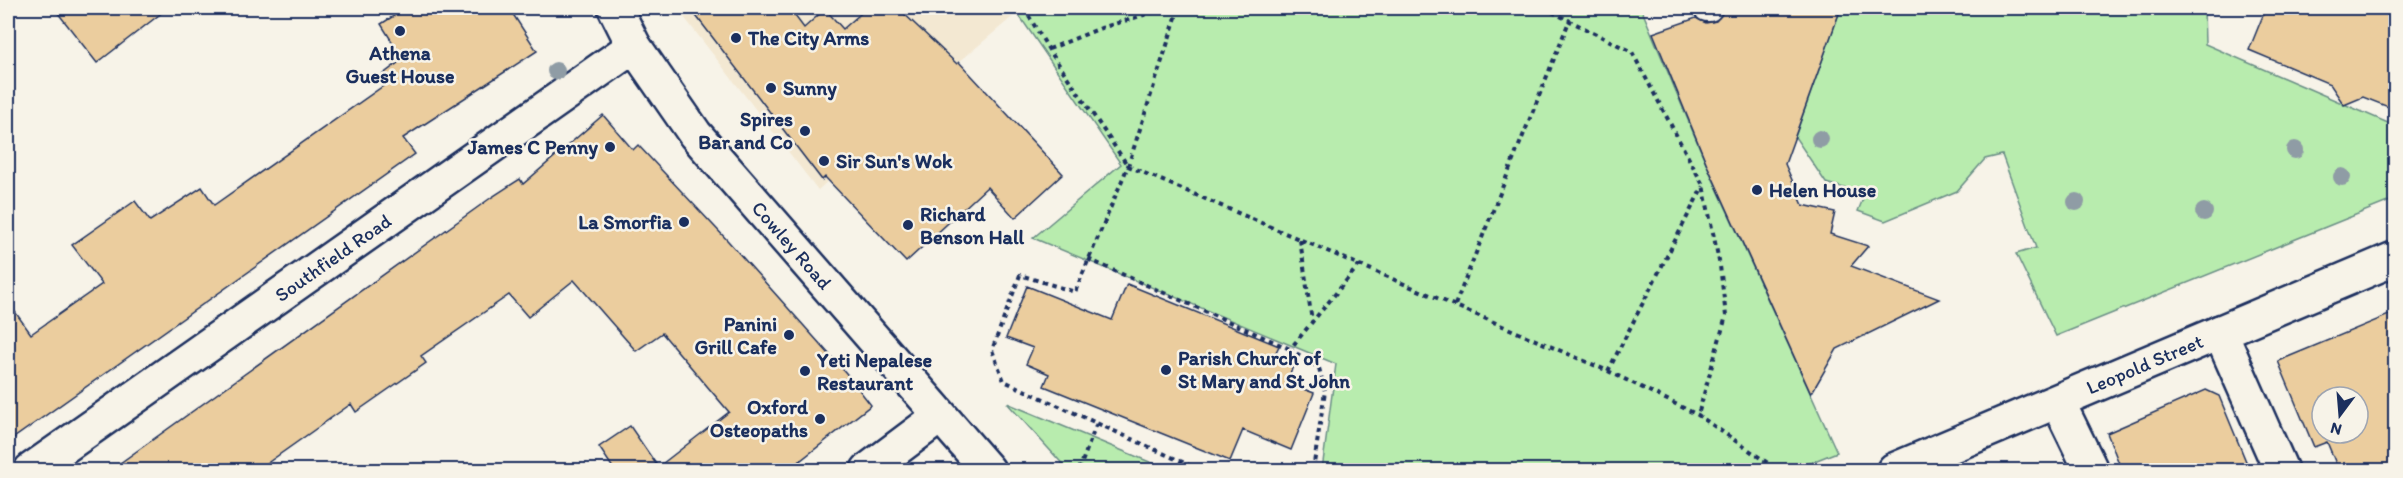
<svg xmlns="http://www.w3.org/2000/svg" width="2403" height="478" viewBox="0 0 2403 478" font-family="Itim,sans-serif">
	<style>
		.built { fill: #f3e8d2 }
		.green { fill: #b8ecae; stroke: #6a8e86; stroke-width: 1.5 }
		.building { fill: #ebcd9e; stroke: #1b2f5e; stroke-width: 1.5; fill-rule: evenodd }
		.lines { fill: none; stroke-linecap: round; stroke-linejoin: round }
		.service-casing { stroke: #1b2f5e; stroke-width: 30 }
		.minor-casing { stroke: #1b2f5e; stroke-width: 38 }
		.secondary-casing { stroke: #1b2f5e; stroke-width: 38 }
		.path { stroke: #1b2f5e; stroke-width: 4; stroke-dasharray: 4.5 4.5; stroke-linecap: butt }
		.service { stroke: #f7f3e8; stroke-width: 26 }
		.minor { stroke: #f7f3e8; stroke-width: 33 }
		.secondary { stroke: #f7f3e8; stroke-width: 33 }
		.tree { fill: #8f9ca5 }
		.poi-dot { fill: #1b2f5e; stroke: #f7f3e8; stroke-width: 2 }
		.labels { text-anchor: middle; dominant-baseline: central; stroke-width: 5; stroke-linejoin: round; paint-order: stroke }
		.poi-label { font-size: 20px; font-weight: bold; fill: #1b2f5e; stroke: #f7f3e8; text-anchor: start }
		.street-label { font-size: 20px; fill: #1b2f5e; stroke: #f7f3e8 }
	</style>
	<rect width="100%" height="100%" fill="#f7f3e8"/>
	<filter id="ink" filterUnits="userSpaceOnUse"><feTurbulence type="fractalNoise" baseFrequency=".0167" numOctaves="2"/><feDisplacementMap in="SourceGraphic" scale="12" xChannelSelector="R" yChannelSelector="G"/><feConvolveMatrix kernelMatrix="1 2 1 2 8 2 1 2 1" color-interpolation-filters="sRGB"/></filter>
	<g filter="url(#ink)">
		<path class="built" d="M677,8H1014L1017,13L959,62L818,190Z"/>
		<path class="green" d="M1014,8H1641L1711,175L1837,452L1792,470H1322L1336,364L1033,238L1121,164Z
			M1841,8H2204L2205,44L2395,126V199L2056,336L2016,254L2036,248L2002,155L1985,159L1957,191L1885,221L1858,211L1865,194L1826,183L1795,137Z
			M1007,403L1169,470H1068Z"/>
		<path class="building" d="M54,8H168L97,63Z
			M406,8H509L537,51L403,138L415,154L8,442V302L31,334L102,284L72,245L135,201L150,221L202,187L214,205L383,86L378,78L403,59L381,24Z
			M690,8H789L804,28L825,9L843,29L867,8H898L957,64L959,62L1063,174L1015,218L987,187L906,262L825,177L822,180Z
			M1725,8H1841L1785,164L1803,205L1835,212L1830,234L1868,246L1851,266L1939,299L1837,349L1811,394L1708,167L1653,33L1696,18L1706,23L1716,21Z
			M2266,8H2396V110L2363,97L2344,105L2330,84L2249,50Z
			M603,115L633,150L638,145L728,241L846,373L871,405L787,471H615L599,447L630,426L658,467L729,412L662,333L636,351L574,280L528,317L509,295L421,356L426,363L356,412L351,404L256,471H109L492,197L520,179L523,184Z
			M1127,284L1279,346L1273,358L1293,366L1287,383L1314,393L1291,450L1243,430L1230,461L1044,386L1049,374L1026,364L1033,348L1006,338L1027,286L1112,320Z
			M2396,312V471H2339L2327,442L2314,447L2278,361ZM2322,397H2358V433H2322Z
			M2206,390L2219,396L2250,471H2122L2107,433Z"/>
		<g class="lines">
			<g class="service-casing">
				<path id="service" d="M1707,8H1709"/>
			</g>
			<g class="minor-casing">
				<g id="minor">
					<path d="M2220,332L2281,470"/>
					<path d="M2058,402L2091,470"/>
					<path id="s1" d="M31,470L634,46"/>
					<path d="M868,470L940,416"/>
					<path id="s2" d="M1894,470L2396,258"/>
				</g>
			</g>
			<g class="secondary-casing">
				<g id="secondary">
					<path id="s3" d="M615,8L634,46L695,134L988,470"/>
				</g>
			</g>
			<path class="path" d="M1024,8L1049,50L1128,166L1608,371L1698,415L1778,470
				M1179,8L1128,166L1075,292L1020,275L992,350L1004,381L1200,470
				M1544,8L1632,52L1703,185L1720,266L1726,316L1698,415
				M1049,49L1101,28L1167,8
				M1300,240L1312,321
				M1088,259L1290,349
				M1455,305L1570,19
				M1608,371L1703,186
				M1079,470L1097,423
				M1313,470L1325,391L1319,368L1290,349L1359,265"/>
			<use href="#service" class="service"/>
			<use href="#minor" class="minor"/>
			<use href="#secondary" class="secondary"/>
		</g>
		<g class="tree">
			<circle cx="556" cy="71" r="9"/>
			<circle cx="1820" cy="139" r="9"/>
			<circle cx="2295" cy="150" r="9"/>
			<circle cx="2342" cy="177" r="9"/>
			<circle cx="2076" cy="202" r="9"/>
			<circle cx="2204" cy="212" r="9"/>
		</g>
	</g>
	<g class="poi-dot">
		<circle cx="400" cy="31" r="6"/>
		<circle cx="736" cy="38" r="6"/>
		<circle cx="771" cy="88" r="6"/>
		<circle cx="805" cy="131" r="6"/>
		<circle cx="610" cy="147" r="6"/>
		<circle cx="824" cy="161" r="6"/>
		<circle cx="1757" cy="190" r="6"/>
		<circle cx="684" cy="222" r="6"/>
		<circle cx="908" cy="225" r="6"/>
		<circle cx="789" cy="335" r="6"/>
		<circle cx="1166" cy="370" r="6"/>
		<circle cx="805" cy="371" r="6"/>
		<circle cx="820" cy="419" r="6"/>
	</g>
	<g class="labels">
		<g class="poi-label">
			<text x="748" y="38">The City Arms</text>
			<text x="400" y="53" text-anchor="middle">Athena<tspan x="400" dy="23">Guest House</tspan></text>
			<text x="783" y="88">Sunny</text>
			<text x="793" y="119" text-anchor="end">Spires<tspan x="793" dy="23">Bar and Co</tspan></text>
			<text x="598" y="147" text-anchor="end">James C Penny</text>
			<text x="836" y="161">Sir Sun's Wok</text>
			<text x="1769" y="190">Helen House</text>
			<text x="920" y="214">Richard<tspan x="920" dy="23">Benson Hall</tspan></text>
			<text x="672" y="222" text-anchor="end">La Smorfia</text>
			<text x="777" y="324" text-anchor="end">Panini<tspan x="777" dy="23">Grill Cafe</tspan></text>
			<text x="1178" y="358">Parish Church of<tspan x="1178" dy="23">St Mary and St John</tspan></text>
			<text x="817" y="360">Yeti Nepalese<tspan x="817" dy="23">Restaurant</tspan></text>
			<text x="808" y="407" text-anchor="end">Oxford<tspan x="808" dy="23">Osteopaths</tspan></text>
		</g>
		<g class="street-label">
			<text stroke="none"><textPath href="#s3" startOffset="297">Cowley Road</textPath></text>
			<text stroke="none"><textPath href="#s1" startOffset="369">Southfield Road</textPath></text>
			<text stroke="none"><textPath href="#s2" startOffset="272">Leopold Street</textPath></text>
		</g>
	</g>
	<rect width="2403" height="478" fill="none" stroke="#f7f3e8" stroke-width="30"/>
	<rect x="15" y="15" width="2373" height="448" fill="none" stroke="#1b2f5e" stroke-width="2" filter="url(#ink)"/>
	<g transform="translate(2340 415) rotate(196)"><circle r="28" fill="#f7f3e8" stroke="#9fa5b1" stroke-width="1.5"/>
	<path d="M0-4.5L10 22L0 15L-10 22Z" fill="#1b2f5e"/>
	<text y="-9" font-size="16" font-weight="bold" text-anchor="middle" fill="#1b2f5e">N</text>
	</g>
</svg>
